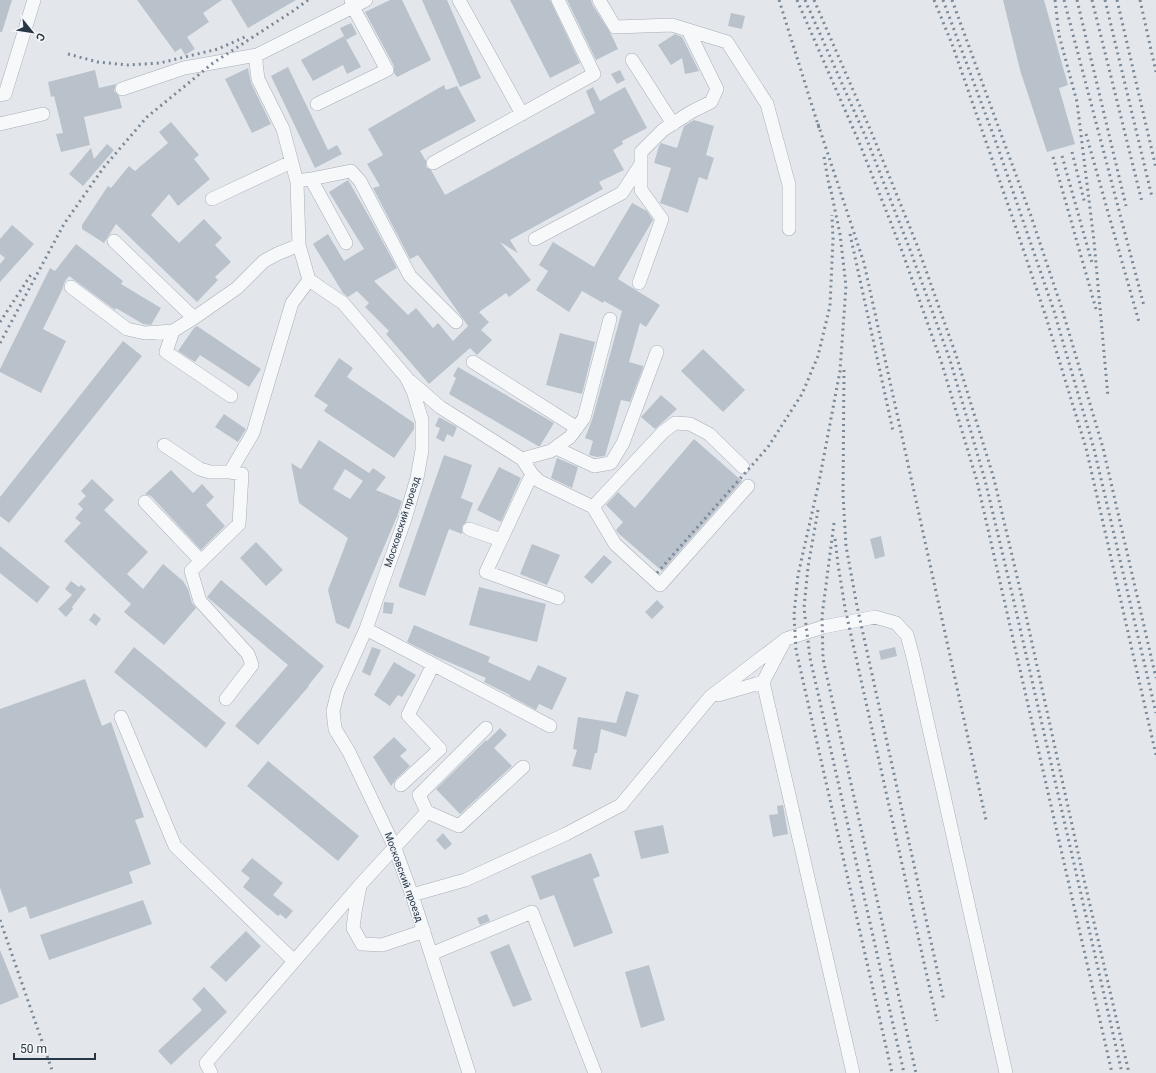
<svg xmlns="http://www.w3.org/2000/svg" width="1156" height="1073" viewBox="0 0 1156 1073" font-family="Roboto,sans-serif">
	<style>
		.building { fill: #b9c1cb; fill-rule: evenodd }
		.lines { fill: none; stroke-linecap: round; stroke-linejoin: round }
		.minor-casing { stroke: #a7aeb7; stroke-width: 14 }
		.minor { stroke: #f6f8fa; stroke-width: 13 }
		.rail { stroke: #7a8897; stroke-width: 3; stroke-dasharray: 2 4; stroke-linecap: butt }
		.labels { text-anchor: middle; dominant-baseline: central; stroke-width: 3; stroke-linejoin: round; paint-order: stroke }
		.street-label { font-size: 10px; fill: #283646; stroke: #f3f6f9 }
	</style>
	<rect width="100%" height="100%" fill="#e3e7ec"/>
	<path class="building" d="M0,0H12L2,32H0Z
		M137,0H222L203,13L209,22L187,37L195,49L185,55L181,48L175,52Z
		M231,0H296L248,28Z
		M390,0H402L431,60L397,77L394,73V66L365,12Z
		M422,0H447L481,78L460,87Z
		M510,0H550L580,63L550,78Z
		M567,0H591L592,4L611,34L618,49L596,60Z
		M1003,0H1044L1068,85L1059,88L1075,144L1047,152L1020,70Z
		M731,13L745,16L742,29L728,26Z
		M351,23L357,34L346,40L340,28Z
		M675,34L682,37L699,71L685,74L682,58L671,65L658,45Z
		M344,36L361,67L347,74L343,65L313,81L301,60Z
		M288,67L328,150L337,145L342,154L315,168L271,76Z
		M248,68L251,83L271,124L252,133L225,79Z
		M95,70L99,88L116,84L114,91L119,96L122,108L84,117L90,145L61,152L56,134L63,133L54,96L51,97L48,82Z
		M620,70L625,80L617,84L611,74Z
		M444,85L446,90L457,86L476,121L420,151L426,161V167L431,170L445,195L595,113L586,91L593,87L600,101L625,87L647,128L622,141L623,144L613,150L624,170L599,182L603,189L510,240L518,253L500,242L531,280L509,297L506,293L479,312L489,322L481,330L492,340L477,355L470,348L429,384L386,334L389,331L365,307L369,303L357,291L348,297L343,293L313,244L328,234L344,261L364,249L329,192L348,180L371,220L397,268L374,281L408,315L416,308L433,328L438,323L453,341L468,326L418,255L410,259L373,188L380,186L367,164L383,155L368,129Z
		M694,120L714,126L706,155L714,158L707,180L699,177L688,213L660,203L671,168L654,163L659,146L661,143L677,148L684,126Z
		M171,122L199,155L194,159L210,179L178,206L169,194L151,215L179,243L204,219L222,238L215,245L231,262L215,277L218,280L197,302L116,224L104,243L82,229V225L108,186L111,188L129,166L135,171L168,143L159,132Z
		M107,144L114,150L83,186L69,174L91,148L94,159Z
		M632,203L647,211L653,220L618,279L660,305L646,327L640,323L629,362L643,366V368L630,402L621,400L605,456L597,457L589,455L593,441L585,438L592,420L622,311L604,301L603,303L582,291L569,312L536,290L548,271L539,265L553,242L594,267Z
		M12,225L34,244L0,282V264L5,258L0,254V239Z
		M76,244L123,281L121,284L161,308L151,325L143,324L116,308L115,310L69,276L64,283L63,288L43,329L66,341L41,393L0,372V369L50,268L55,271Z
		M197,326L261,369L249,387L200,355L195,362L178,351L194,328Z
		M560,333L595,342L582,394L546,385Z
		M123,341L142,356L9,523L0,516V497Z
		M703,349L745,390L723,412L681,371Z
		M339,358L353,368L347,377L414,423V429L394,458L324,411L328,405L314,396Z
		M458,367L554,423L540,446H538L449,394L456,378L453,376Z
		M661,395L677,409L655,429L641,417Z
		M224,414L246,429L238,442L215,427Z
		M439,417L457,427L453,437L447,434L444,442L436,438L440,428L435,426Z
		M694,439L742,481L662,571L618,533L616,530L623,522L606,505L618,492L635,508Z
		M319,440L369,473L373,468L386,477L376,490L402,501L398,514L349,629L336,623L328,590L348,538L299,503L291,463L301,469ZM345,469L363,481L350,499L333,489Z
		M444,455L472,465L461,498L473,503L466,522L462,526V534L449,529L425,596L399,587V584Z
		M557,458L578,467L572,488L551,478Z
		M499,467L521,478L501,522L477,510Z
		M171,470L193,493L202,484L214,497L206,505L225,526L201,550L151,496L145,494Z
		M92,479L114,500L104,510L148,552L127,574L143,589L163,564L183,581L188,589L192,603L196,608L164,645L124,612L131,604L64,541L81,523L75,518L83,509L78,504L86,496L81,491Z
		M881,536L885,556L875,559L870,539Z
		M256,542L283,570L266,586L240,558Z
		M532,544L560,555L547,585L520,574Z
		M0,546L50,587L37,603L0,573Z
		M604,555L612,562L592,584L584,577Z
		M221,580L324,666L308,686H309L258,745L235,726L288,665L207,597Z
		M71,581L79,587L81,585L86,589L72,607L73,609L66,617L58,609L72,595L65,589Z
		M479,587L546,604L537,642L469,625Z
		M657,600L664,607L652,619L645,612Z
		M384,602L394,603L392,614L383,613Z
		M94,613L101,619L96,626L89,620Z
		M414,625L490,657L488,662L530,681L538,665L567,678L552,710L539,704L536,710L510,696V695L484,682L486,678L437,657L407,642Z
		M134,647L226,723L206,748L114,672Z
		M372,647L381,650L370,676L362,672Z
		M895,647L897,656L881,660L879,651Z
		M394,662L416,675L402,697L398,695L390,706L374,695Z
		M85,679L102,726L111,722L144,817L135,820L151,864L129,872L133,883L30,919L26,906L9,913L0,888V709Z
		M626,691L639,695L626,737L601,729L597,753H595L591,770L572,766L577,750L573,749L578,717L616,723Z
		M500,728L507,735L494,748L512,766L460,814L436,789L486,740L487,741Z
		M394,737L407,750L400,756L410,766L396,779L391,786L373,757Z
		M268,761L359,836L338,861L247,786Z
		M783,805L788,834L773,837L769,815L778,814L777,806Z
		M663,825L669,853L641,859L634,831Z
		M443,833L452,844L445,850L436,840Z
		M591,853L600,876L593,879L613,933L574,947L554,895L540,900L531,876Z
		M252,858L283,883L273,895L293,911L286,919L280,914L278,916L243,887L250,878L241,871Z
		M143,900L152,924L49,960L40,935Z
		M487,914L490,921L480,925L477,918Z
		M246,931L261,946L226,982L210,967Z
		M509,944L532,1000L513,1007L490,952Z
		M0,950L19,997L0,1005Z
		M649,965L665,1020L641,1028L625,972Z
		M204,987L227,1012L171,1065L158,1051L202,1010L192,999Z"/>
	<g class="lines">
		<g class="minor-casing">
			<path id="minor" d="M351,0L353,7L257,55L256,63L258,79L283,129L297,182L299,245L309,280L343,303L406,377L413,391L422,420V450L417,478L405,519L366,629L338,691L333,711L335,729L349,752L394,846L412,895L469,1073
				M459,0L522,114
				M599,0L615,27L672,25L727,42L767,104L789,185V229
				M632,60L673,124
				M122,89L184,68L257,55
				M0,95L5,94L34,0
				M317,104L387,70L353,7L366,0
				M0,124L43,114
				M433,163L594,74L558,0
				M311,179L351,171L360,181L410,276L456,322
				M304,180L311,179L346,243
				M212,199L291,162
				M535,239L622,193L641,164
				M114,241L194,318
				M639,283L662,219L641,190V152L663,130L691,112L711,102L717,89L688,30
				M71,287L127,329L145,333L173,331L194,318L237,288L264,261L277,254L299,245
				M173,331L166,352L231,396
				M473,362L577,428
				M410,381L440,407L522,459L532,474L539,481L593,507L615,544L660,585L748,486
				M164,445L200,469L210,472H230
				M556,448L594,466L611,463L623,443L657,352
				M522,459L551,451L570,437L584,418L610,319
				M532,474L486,572L558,598
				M145,502L201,561
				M593,507L663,432L675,423L690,424L709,434L743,467
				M469,529L501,540
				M366,629L550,726
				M784,642L763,682L853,1073
				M718,695L763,682
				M226,699L252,665L248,654L200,601L191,571L239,524L242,474L230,472L253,433L292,303L309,280
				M121,717L175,846L294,961
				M401,785L440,749L408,715L433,665
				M427,812L419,795L486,728
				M360,886L355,912L353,928L362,944L382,945L424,931
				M412,895L465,880L566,834L621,805L710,697L786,639L823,627L875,617L896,623L907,635L913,657L1006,1073
				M431,954L532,912L595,1073
				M211,1073L206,1063L361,884L427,812L459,826L523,767"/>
		</g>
		<use href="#minor" class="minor"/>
		<path class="rail" d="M779,0L819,128
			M797,0L859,142L902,251L942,364L977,481L1112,1073
			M805,0L867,140L909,247L950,360L985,480L1014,602L1122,1073
			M814,0L873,136L917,245L956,355L994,479L1023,602L1083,875L1129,1073
			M934,0L952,44L1014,222L1045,314L1086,448L1156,755
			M943,0L997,145L1054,311L1094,449L1156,713
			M952,0L1031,216L1062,309L1103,448L1156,678
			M1055,0L1059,35L1077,102L1094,241L1108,397
			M1064,0L1144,306
			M1077,0L1126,206
			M1092,0L1142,202
			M1105,0L1152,197
			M1117,0L1156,168
			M1140,0L1156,72
			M68,54L98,62L128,65L160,63L218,49L247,36
			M818,124L864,263L986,820
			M1086,134L1139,322
			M1072,152L1085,204
			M1062,156L1092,263
			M824,157L830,191
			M1053,157L1096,309
			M830,186L840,234L846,286L840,371L819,482L798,575L794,615L796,650L892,1073
			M850,234L893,431
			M0,322L32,273
			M0,343L64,224L104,167L147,117L213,63L293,11L308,0
			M844,370L843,494L846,546L857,606L944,1001
			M818,510L808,567L804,608L810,658L904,1073
			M834,523L822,616L823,659L916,1073
			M835,539L838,564L845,608L937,1021
			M657,573L768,447L802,394L818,356L830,306L833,239L832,215
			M0,920L53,1073"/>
	</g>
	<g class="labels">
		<g class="street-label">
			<text transform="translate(402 522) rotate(-72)">Московский проезд</text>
			<text transform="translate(404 877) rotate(70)">Московский проезд</text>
		</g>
	</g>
	<g transform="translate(32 32) rotate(120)" stroke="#f3f6f9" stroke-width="3" paint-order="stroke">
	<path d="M0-3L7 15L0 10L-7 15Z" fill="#283646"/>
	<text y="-6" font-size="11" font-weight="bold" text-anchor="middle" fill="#283646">С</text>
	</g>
	<path d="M14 1053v6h81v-6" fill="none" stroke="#283646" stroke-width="2"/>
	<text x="20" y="1053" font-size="12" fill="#283646" stroke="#f3f6f9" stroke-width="3" paint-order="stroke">50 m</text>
</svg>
